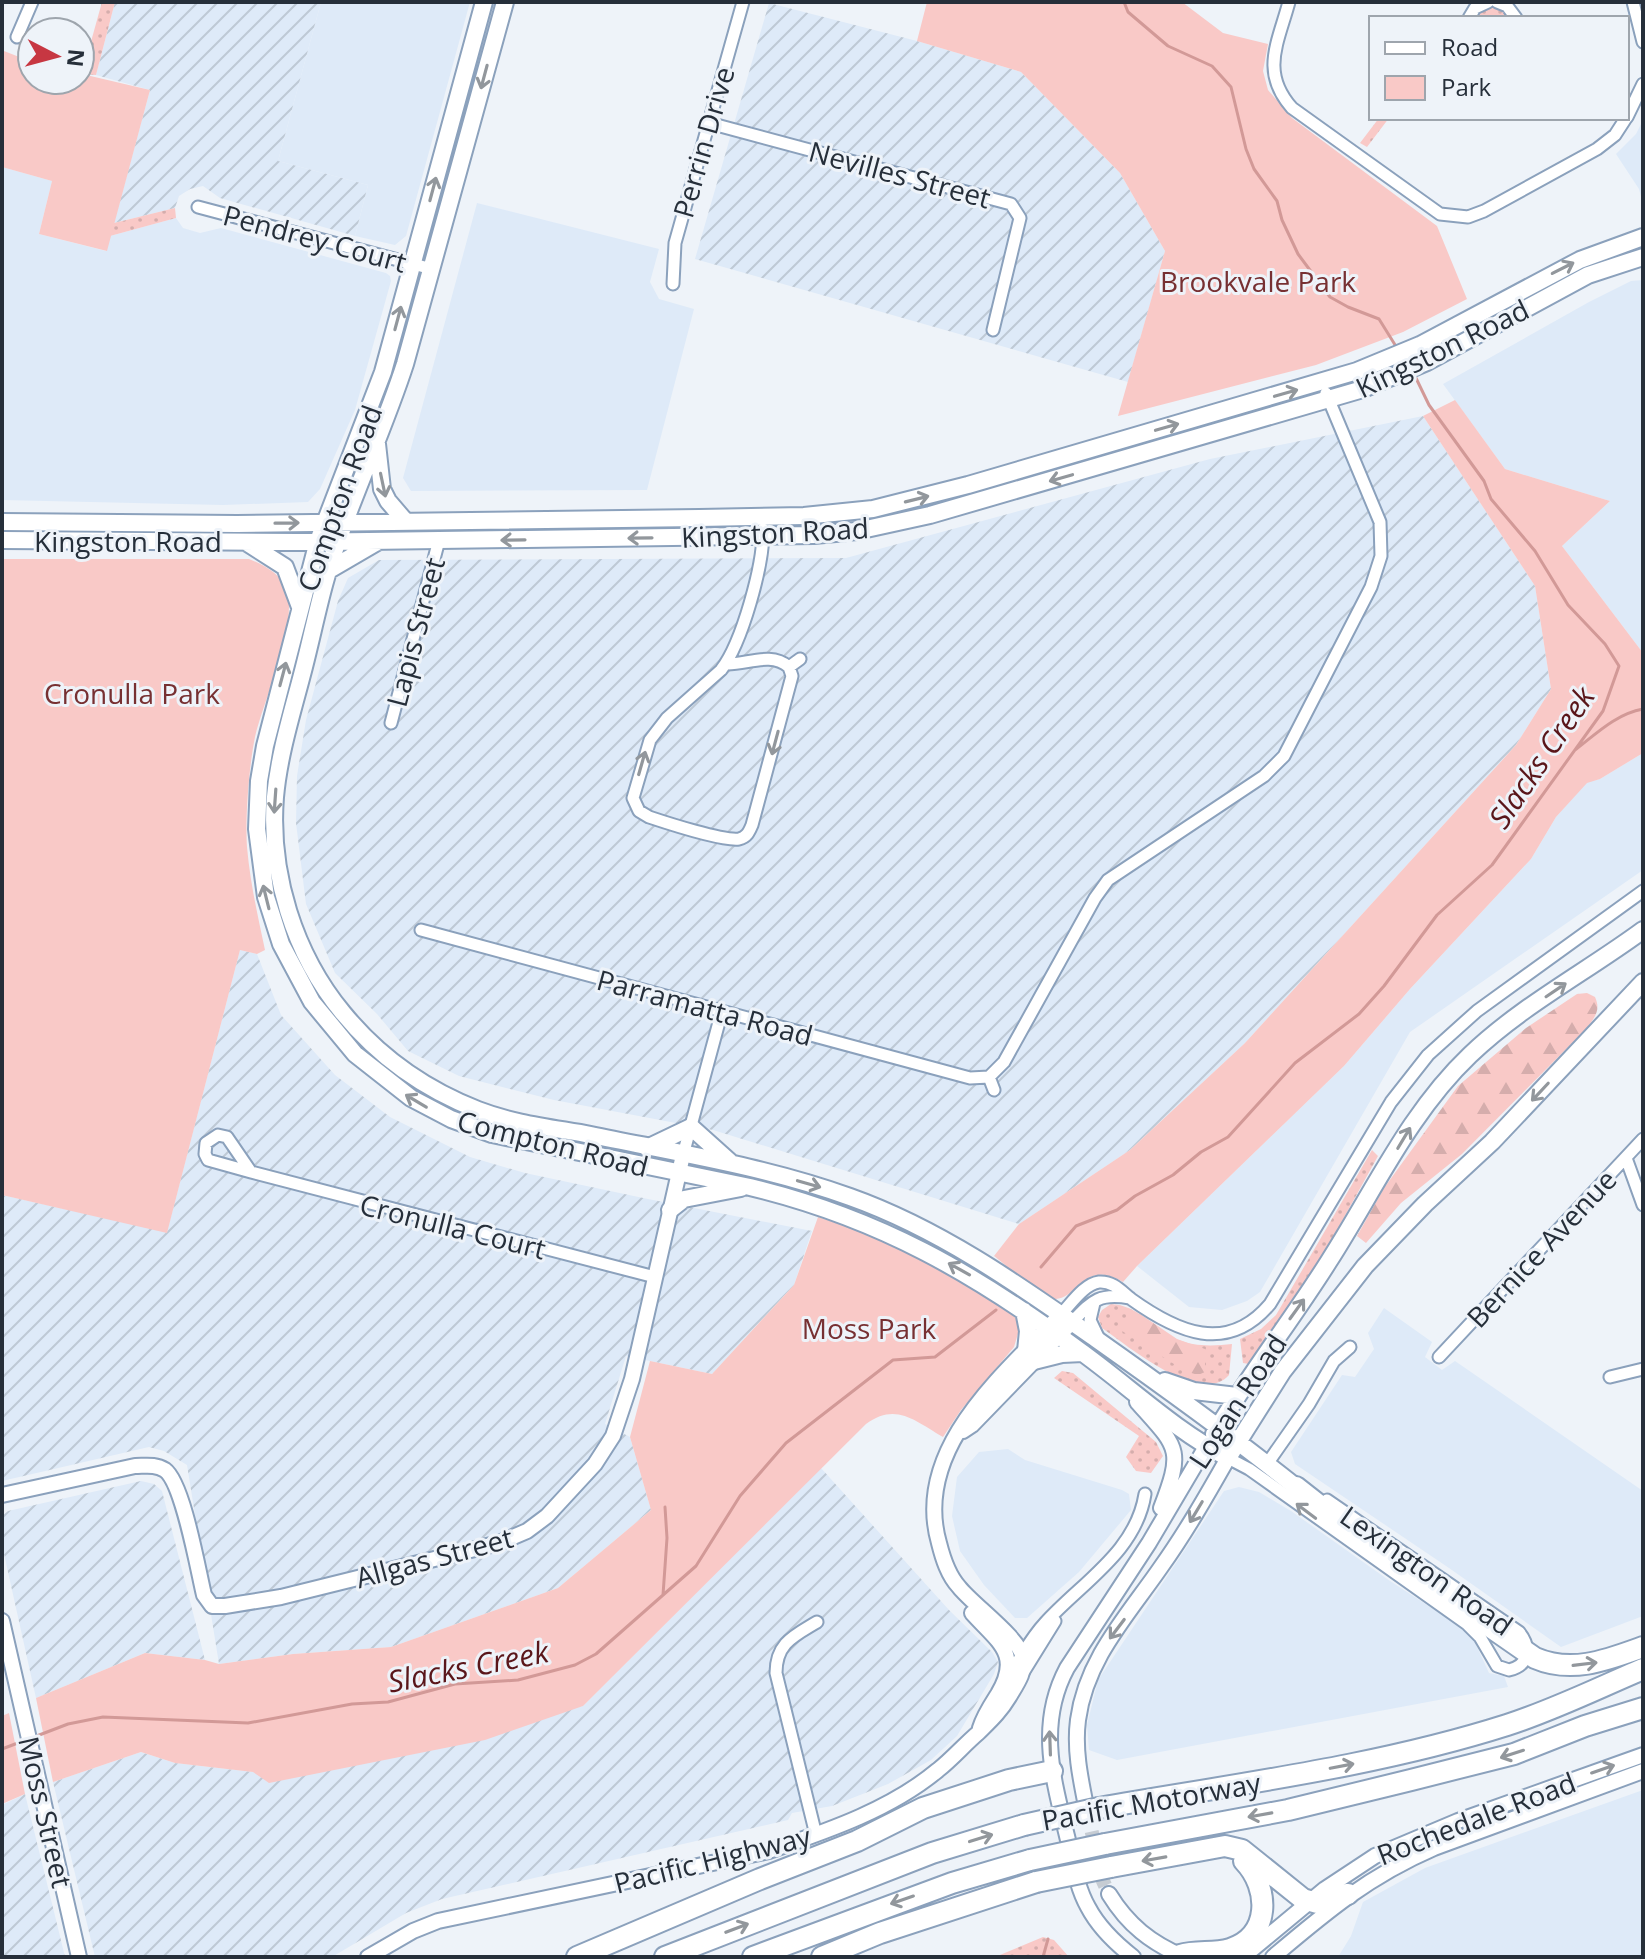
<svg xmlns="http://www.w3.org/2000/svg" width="1645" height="1959" viewBox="0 0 1645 1959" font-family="'Open Sans',sans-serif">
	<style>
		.built { fill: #deeaf8 }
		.industrial { fill: url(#industrial-furrows) }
		.grass { fill: url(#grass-dots) }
		.forest { fill: url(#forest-firs) }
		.park { fill: #f9c9c7 }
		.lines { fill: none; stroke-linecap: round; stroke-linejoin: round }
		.stream { stroke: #d29997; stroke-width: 3 }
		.secondary-tunnel { stroke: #c6ccd3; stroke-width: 14; stroke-dasharray: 14 7; stroke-linecap: butt }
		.minor-casing { stroke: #8ba1bc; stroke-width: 15 }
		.tertiary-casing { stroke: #8ba1bc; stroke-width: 18 }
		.secondary-casing { stroke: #8ba1bc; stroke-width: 18 }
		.primary-casing { stroke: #8ba1bc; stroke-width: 20 }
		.motorway-casing { stroke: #8ba1bc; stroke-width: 24 }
		.minor { stroke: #fff; stroke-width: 11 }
		.tertiary { stroke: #fff; stroke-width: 14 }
		.secondary { stroke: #fff; stroke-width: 14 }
		.primary { stroke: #fff; stroke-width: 16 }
		.motorway { stroke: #fff; stroke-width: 20 }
		.motorway-bridge-casing { stroke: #8ba1bc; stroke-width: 24; stroke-linecap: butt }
		.motorway-bridge { stroke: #fff; stroke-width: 20 }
		.oneway { stroke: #92979c }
		.labels { text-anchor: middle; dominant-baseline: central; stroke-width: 6; stroke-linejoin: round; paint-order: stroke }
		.street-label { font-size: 28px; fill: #262f3a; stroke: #eef3f9 }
		.park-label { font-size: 28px; fill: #773032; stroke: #eef3f9 }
		.water-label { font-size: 30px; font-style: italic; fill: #5a161a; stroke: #eef3f9 }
	</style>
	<defs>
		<pattern id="industrial-furrows" width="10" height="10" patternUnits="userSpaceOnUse" patternTransform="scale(2)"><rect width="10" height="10" fill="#deeaf8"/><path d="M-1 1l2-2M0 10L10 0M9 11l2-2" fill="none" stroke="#bec9d5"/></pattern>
		<pattern id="grass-dots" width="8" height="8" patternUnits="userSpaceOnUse" patternTransform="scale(2)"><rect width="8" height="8" fill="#f9c9c7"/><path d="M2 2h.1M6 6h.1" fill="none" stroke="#d5adac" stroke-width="1.8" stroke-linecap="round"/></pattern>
		<pattern id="forest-firs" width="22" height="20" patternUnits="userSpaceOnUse" patternTransform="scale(2)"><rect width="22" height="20" fill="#f9c9c7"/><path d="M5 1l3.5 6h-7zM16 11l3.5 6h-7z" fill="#d5adac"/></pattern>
	</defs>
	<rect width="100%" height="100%" fill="#eef3f9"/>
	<path class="built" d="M321,2H470L406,236L395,245L355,236L368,185L278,161Z
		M1643,120V204L1639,189L1616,154L1636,134Z
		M2,167L52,181L39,234L106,251L110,236L176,218L183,228L200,233L221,228L386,273L390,276L391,281L355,410L320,489L308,502L223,505L2,500Z
		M477,203L659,249L650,282L659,299L694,309L647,490L411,491L403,478Z
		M1643,280V653L1562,546L1610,501L1505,469L1443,384L1589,302L1631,281Z
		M1643,753V870L1410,1032L1260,1292L1247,1301L1222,1310L1189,1307L1137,1266L1344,1066L1410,989L1531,859L1556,817L1587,782L1600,779Z
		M1384,1308L1432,1342L1425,1357L1442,1370L1455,1361L1643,1491V1616L1561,1647L1449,1568L1295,1464L1291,1452L1342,1375L1355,1377L1374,1349L1368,1333Z
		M1008,1449L1025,1460L1122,1490L1129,1494L1131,1510L1079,1572L1027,1618H1015L984,1585L960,1551L952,1516L957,1477L979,1452Z
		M1239,1487L1259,1492L1291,1511L1390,1581L1455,1623L1473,1638L1489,1673L1504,1676L1508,1687L1117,1760L1089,1750L1087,1725L1098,1680L1224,1491Z
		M1643,1790V1957H1338L1351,1936L1363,1902L1425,1868Z"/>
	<path class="industrial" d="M115,2H321L278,161L368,185L355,236L220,198L203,186L190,189L179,196L175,208L114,223L150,90L96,75Z
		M769,3L917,41L1021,72L1120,173L1165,251L1128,382L695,259Z
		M1423,416L1535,586L1551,689L1516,745L1245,1043L1130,1150L1019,1224L713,1130L554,1100L459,1076L408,1051L377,1014L335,973L306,904L296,823L297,776L306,720L338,601L348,578L379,560L846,558L1210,459Z
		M240,950L257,954L281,1015L335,1075L390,1117L470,1157L525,1173L648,1199L812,1231L794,1285L712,1374L626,1356L605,1424L630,1437L651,1510L558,1588L391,1647L293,1654L219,1664L187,1465L164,1451L149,1447L2,1481V1195L167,1232Z
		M821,1468L949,1610L992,1652L998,1662L994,1674L957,1736L931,1760L888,1784L832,1806L792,1813L788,1820L442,1899L406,1913L332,1957H95L53,1782L141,1752L175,1763L253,1772L583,1706Z
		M141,1481L154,1484L162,1491L205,1660L145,1653L36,1698L2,1545V1516L8,1511Z
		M25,1794L57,1924L65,1957H2V1805Z"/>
	<path class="grass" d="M102,2H115L96,75L82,74Z
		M1488,7L1500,9L1509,18H1474Z
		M1379,118H1389L1367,147L1360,143Z
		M175,208L176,218L110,236L114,223Z
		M1372,1150L1378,1156L1315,1270L1249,1364L1243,1363L1240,1339L1261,1329L1276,1315Z
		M1111,1304C1138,1305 1152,1328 1176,1339C1194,1347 1214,1346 1232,1344L1229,1375C1201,1407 1128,1346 1102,1328L1098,1317L1102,1310Z
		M1062,1371L1073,1373L1156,1442L1163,1456L1151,1473L1136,1471L1126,1457L1139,1436L1054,1378Z
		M1043,1937L1054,1940L1069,1957H995Z"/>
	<path class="forest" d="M1587,993L1595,997C1601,1010 1595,1017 1587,1028L1462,1154L1401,1203L1366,1243L1357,1236L1384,1188L1458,1086L1526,1028L1577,994Z
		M1140,1314L1177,1339L1205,1349V1372L1198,1375L1185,1371L1122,1331L1123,1319Z"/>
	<path class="park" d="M927,2H1182L1223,33L1268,44L1263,71L1268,90L1292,118L1437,226L1467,299L1403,332L1316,365L1118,416L1165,251L1120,173L1021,72L917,41Z
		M2,47L4,51L32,62V80H80L82,74L150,90L107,251L39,234L52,181L2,167Z
		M1455,400L1505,469L1610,501L1562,546L1643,653V753L1600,779L1587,783L1556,817L1531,859L1410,989L1344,1066L1137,1266L1123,1282C1080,1257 1077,1306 1050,1298C1039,1295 1006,1265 994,1256L1019,1224L1130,1150L1245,1043L1516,745L1551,689L1535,586L1423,416Z
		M2,559H249C264,565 285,576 288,594C295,632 264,699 255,737C249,766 245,818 247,847C250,882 258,917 265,950L257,954L240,950L167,1233L2,1195Z
		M818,1217L885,1239L938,1263L1013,1313L1020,1327L1014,1347L961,1410L943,1437C915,1421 896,1402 866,1424L583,1706L485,1740L269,1783L253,1772L175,1763L141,1752L53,1782L36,1698L145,1653L205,1660L219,1664L293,1654L391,1647L558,1588L651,1510L630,1437L650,1361L712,1374L794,1285Z
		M9,1713L25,1794L2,1804V1716Z"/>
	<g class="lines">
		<path class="stream" d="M1124,2L1128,12L1168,46L1212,66L1231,87L1246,149L1254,169L1277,201L1282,220L1298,254L1330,297L1348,307L1379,319L1397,348
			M1575,750C1597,733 1616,714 1643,709
			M1041,1267L1076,1226L1117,1210L1135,1196L1173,1175L1201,1152L1228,1137L1295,1063L1359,1014L1384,986L1437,915L1492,865L1603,711L1619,666L1605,644L1568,605L1535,551L1491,499L1484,481L1429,405L1414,374
			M663,1595L667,1538L665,1507
			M34,1737L68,1724L103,1717L248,1723L352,1704L388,1702L455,1684L518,1680L575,1665L596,1654L696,1566L740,1496L786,1443L893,1360L935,1357L996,1310
			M2,1749L23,1741
			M1043,1957L1048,1939"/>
		<path class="secondary-tunnel" d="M1087,1811L1103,1881L1109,1894"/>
		<g class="minor-casing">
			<path id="minor" d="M1289,2C1278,43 1260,72 1292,108L1440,214L1468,217L1484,211L1597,149L1615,135L1626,118
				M1497,2L1507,6L1516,18
				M1633,2L1643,42
				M1469,18L1475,8L1488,2
				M17,37L32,2
				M1627,117L1643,84
				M709,123L1011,204L1020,218L993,330
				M198,207L432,269
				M673,284L675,243L743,2
				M726,664C747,665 770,651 789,667L792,676L752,825C749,832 747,837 739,839C723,841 667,823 649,817L639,811L633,798L650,740L667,718L721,670C742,643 764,564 763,529
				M789,667L800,659
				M391,723L439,540
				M421,930L970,1078L989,1077L994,1090
				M989,1077L1004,1062L1095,898L1108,880L1264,776L1284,756L1371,587L1381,556L1380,522L1326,393
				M683,1155L722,1011
				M1626,1158L1643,1205
				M251,1172L208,1160L205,1154L206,1143L218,1135L227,1137L251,1172L655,1277
				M1094,1303L1090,1320L1099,1339
				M1061,1314C1071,1304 1084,1284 1099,1282C1113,1281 1121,1291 1131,1299C1177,1332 1227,1355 1270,1304L1391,1102L1428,1055L1477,1011L1643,891
				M1072,1322C1093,1300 1099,1293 1130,1298
				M1439,1357L1643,1139
				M1610,1377L1643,1369
				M1228,1458L1249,1469L1467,1624L1480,1637L1497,1666L1509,1670C1530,1665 1531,1647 1519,1632L1327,1500
				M1267,1464L1309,1404L1334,1361L1350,1347
				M1024,1671L1055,1621
				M1007,1679C1019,1660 1030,1639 1045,1623C1081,1583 1136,1552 1145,1494
				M816,1835L776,1673C776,1643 794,1636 817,1622"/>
		</g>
		<g class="tertiary-casing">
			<path id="tertiary" d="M963,1431L972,1425L1072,1322
				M2,1495L135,1466C146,1466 155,1464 165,1470C183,1483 198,1570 204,1595L212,1606H225L281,1597L499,1543L527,1531L547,1516L595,1464L613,1436L632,1379L683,1155
				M972,1613C998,1642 1022,1654 998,1694C991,1705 984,1715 980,1728
				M2,1621L79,1957
				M368,1957L413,1931L438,1921L769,1851C827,1831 890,1810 938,1770C952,1759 964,1745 978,1733C990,1721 1000,1712 1009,1697C1016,1685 1026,1672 1023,1658C1020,1638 973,1605 959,1587C948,1575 943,1559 939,1543C912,1449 1004,1374 1061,1314"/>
		</g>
		<g class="secondary-casing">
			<path id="secondary" d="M1137,1402C1178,1448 1184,1448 1161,1508
				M1087,1811C1081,1781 1074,1751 1078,1720C1086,1659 1128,1615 1161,1567C1186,1532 1207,1495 1228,1458
				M1109,1894C1128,1925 1151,1943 1184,1957
				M1133,1957C1115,1943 1099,1928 1088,1907C1076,1886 1073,1860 1067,1836C1053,1778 1037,1724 1067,1668L1149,1543L1207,1445
				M1243,1957L1325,1889L1375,1856L1458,1821L1643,1755
				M1273,1957C1326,1912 1369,1876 1434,1848L1643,1771"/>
		</g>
		<g class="primary-casing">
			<path id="primary" d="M484,2L383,372L318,541L265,746L259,781L257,829L266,897L281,944L312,1002L355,1054L411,1098L451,1119L492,1134L750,1187C879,1218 974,1273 1080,1351C1130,1387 1174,1430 1228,1458L1283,1371L1365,1266L1425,1204L1492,1142L1643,982
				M505,2L405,364C386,423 360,479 339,538C323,580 315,624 304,667C293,710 279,753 275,797C269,873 294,954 343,1013C379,1057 424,1089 478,1110C514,1124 553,1128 591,1135C678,1153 767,1167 850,1197C940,1229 1019,1285 1096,1339C1164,1387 1231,1435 1296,1487
				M377,444L382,489L388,501L406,522
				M2,522L237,524L699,518L804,516L873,509L968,485L1357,371L1420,345L1580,260L1643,237
				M2,540L297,542L814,535L857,531L930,515L1363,389L1427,362L1588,275L1643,257
				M246,542L285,567L300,607
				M329,570L377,542
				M647,1148L691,1127L730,1162
				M670,1210L684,1199L741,1188
				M1024,1311L1028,1331L1026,1351
				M1034,1361L1062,1354L1083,1353
				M1165,1381L1194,1391L1237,1396
				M1214,1434C1249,1374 1292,1320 1329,1261C1374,1191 1409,1113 1470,1055C1521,1006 1586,972 1643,930"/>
		</g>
		<g class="motorway-casing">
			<path id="motorway" d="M1296,1487L1352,1531L1535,1658C1572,1674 1607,1660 1643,1647
				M1099,1808C1236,1784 1375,1767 1507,1725C1554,1710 1598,1688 1643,1669
				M1105,1844L1288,1810L1411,1780L1514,1754L1585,1726L1643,1708
				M1111,1867L1225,1846L1242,1850L1303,1899L1317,1903L1333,1896L1348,1894
				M1180,1955C1197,1950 1213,1954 1230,1949C1271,1936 1270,1888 1244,1861
				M577,1957L760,1879L857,1841L923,1808L1009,1780L1052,1771
				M665,1957L932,1853L1024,1825
				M753,1957L952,1883L1030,1860
				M822,1957L880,1933L1036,1882"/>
		</g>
		<use href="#minor" class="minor"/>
		<use href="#tertiary" class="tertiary"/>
		<use href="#secondary" class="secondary"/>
		<use href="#primary" class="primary"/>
		<use href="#motorway" class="motorway"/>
		<g class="motorway-bridge-casing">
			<path id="motorway-bridge" d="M1024,1825L1099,1808
				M1030,1860L1105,1844
				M1036,1882L1111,1867"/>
		</g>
		<use href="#motorway-bridge" class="motorway-bridge"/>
	</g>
	<defs><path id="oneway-shaft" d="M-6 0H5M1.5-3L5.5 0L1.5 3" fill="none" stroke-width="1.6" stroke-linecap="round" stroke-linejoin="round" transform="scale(2)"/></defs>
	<g class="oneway">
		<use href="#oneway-shaft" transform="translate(484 77) rotate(105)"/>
		<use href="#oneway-shaft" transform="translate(433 189) rotate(-75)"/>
		<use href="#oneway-shaft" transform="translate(1563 268) rotate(-27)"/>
		<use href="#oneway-shaft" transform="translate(398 318) rotate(-75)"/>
		<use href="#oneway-shaft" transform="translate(1286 393) rotate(-16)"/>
		<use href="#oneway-shaft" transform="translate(1167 427) rotate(-16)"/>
		<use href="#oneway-shaft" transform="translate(1061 478) rotate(164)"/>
		<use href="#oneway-shaft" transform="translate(383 485) rotate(78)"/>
		<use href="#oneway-shaft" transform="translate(917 499) rotate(-14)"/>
		<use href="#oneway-shaft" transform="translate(287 523) rotate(-1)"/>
		<use href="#oneway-shaft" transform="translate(640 538) rotate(179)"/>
		<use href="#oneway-shaft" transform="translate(513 540) rotate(179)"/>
		<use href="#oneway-shaft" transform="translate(283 674) rotate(-75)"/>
		<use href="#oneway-shaft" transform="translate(775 743) rotate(105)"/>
		<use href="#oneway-shaft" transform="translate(642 763) rotate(-74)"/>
		<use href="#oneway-shaft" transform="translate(275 801) rotate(94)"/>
		<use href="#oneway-shaft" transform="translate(266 897) rotate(-104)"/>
		<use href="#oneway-shaft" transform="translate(1556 990) rotate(-34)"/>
		<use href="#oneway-shaft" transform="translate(1540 1092) rotate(133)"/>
		<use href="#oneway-shaft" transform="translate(416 1101) rotate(-149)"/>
		<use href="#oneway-shaft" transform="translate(1404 1138) rotate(-59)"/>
		<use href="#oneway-shaft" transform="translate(809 1184) rotate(16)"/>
		<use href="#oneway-shaft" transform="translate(959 1269) rotate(-151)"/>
		<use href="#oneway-shaft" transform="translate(1297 1309) rotate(-54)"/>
		<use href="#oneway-shaft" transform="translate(1306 1511) rotate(-143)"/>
		<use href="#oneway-shaft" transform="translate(1196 1512) rotate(121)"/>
		<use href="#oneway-shaft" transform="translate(1117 1629) rotate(127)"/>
		<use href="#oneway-shaft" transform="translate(1585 1664) rotate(-7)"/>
		<use href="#oneway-shaft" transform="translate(1050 1743) rotate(-92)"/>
		<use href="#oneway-shaft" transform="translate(1512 1754) rotate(162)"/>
		<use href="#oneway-shaft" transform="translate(1342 1766) rotate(-11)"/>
		<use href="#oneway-shaft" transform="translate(1603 1769) rotate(-19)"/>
		<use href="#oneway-shaft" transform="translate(1260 1815) rotate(170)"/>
		<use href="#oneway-shaft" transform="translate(981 1838) rotate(-17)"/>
		<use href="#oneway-shaft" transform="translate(1154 1859) rotate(170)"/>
		<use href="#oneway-shaft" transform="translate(902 1900) rotate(161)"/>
		<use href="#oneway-shaft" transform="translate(737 1928) rotate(-21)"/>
	</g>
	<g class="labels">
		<g class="street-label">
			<text transform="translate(703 142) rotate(-74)">Perrin Drive</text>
			<text transform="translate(900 174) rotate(15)">Nevilles Street</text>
			<text transform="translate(315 238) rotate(15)">Pendrey Court</text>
			<text transform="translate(1442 348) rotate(-26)">Kingston Road</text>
			<text transform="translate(339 498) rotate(-70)">Compton Road</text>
			<text transform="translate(775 532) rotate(-3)">Kingston Road</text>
			<text x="128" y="541">Kingston Road</text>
			<text transform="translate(415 632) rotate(-75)">Lapis Street</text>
			<text transform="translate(705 1007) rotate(15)">Parramatta Road</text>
			<text transform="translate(553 1143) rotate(14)">Compton Road</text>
			<text transform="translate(453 1226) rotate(14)">Cronulla Court</text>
			<text transform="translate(1541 1248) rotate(-47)">Bernice Avenue</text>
			<text transform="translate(1237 1401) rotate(-57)">Logan Road</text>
			<text transform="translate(434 1557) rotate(-15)">Allgas Street</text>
			<text transform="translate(1427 1570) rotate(35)">Lexington Road</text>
			<text transform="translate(1151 1801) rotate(-10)">Pacific Motorway</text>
			<text transform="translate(46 1812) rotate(77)">Moss Street</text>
			<text transform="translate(1476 1818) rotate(-21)">Rochedale Road</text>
			<text transform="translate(712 1859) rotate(-14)">Pacific Highway</text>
		</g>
		<g class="park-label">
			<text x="1258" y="281">Brookvale Park</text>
			<text x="132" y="693">Cronulla Park</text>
			<text x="869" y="1328">Moss Park</text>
		</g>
		<g class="water-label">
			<text transform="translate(1541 757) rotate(-56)">Slacks Creek</text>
			<text transform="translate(468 1666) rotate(-11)">Slacks Creek</text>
		</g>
	</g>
	<rect width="1645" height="1959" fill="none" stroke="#262f3a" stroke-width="8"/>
	<rect x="1369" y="16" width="260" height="104" fill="#eef3f9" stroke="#9ea5ad" stroke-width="2"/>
	<rect x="1385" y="42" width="40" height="12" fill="#ffffff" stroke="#9ea5ad" stroke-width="2"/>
	<text x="1441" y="56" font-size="24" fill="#262f3a">Road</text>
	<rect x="1385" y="76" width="40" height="24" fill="#f9c9c7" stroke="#9ea5ad" stroke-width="2"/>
	<text x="1441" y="96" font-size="24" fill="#262f3a">Park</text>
	<g transform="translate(56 56) rotate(96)"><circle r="38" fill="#eef3f9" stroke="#9ea5ad" stroke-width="2"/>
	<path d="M0-6L14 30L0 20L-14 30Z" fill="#c73742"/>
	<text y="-12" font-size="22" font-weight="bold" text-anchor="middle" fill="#262f3a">N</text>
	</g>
</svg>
